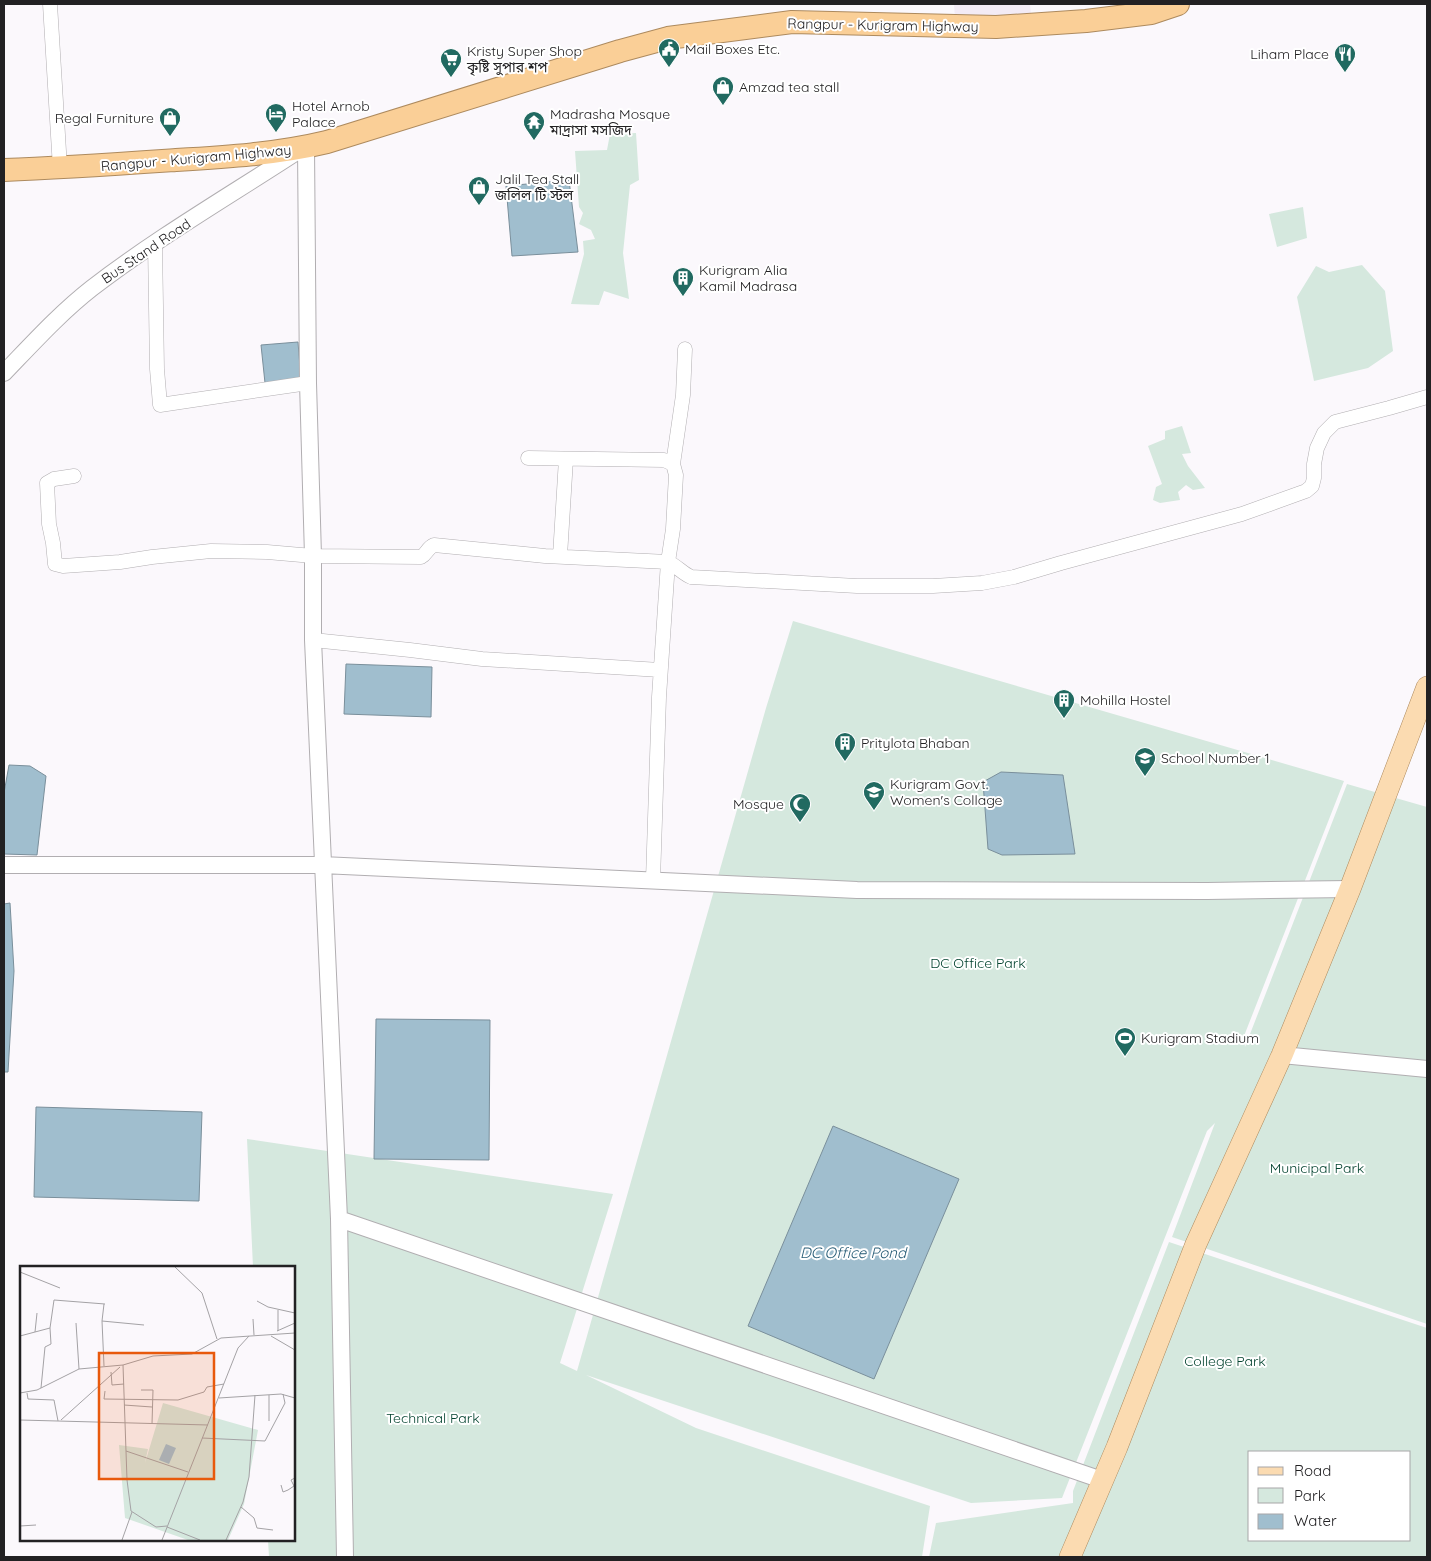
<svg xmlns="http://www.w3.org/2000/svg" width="1431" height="1561" viewBox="0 0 1431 1561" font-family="Quicksand,'Noto Sans Bengali',sans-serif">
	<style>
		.built { fill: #f3ebf5 }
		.green { fill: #d5e8de; fill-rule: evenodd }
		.water { fill: #a0bece; stroke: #7a8f9b }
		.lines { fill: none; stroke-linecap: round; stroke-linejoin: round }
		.minor-casing { stroke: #b1aeb1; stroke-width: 15 }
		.tertiary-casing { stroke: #b1aeb1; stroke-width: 18 }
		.primary-casing { stroke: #ad8a5e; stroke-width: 22 }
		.trunk-casing { stroke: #ad8a5e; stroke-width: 24 }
		.minor { stroke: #fff; stroke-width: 14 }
		.tertiary { stroke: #fff; stroke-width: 16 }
		.primary { stroke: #fbdbb1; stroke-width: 21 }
		.trunk { stroke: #facf97; stroke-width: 22 }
		.labels { text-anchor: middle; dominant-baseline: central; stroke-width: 4; stroke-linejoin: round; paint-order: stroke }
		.street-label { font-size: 14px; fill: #222123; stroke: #fff }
		.poi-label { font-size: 14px; fill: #222123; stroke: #fff; text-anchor: start }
		.park-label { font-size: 14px; fill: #03432f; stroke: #fff }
		.water-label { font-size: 15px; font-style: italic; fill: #275c76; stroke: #fff }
		.inset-road { fill: none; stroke: #a4a2a5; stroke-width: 1 }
		.view { fill: #e8590c; fill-opacity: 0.15; stroke: #e8590c; stroke-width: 2.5 }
		.inset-edge { fill: none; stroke: #222123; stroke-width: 2.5 }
	</style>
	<rect width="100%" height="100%" fill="#fbf8fc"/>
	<path class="built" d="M954,4H1030L1031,16L955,21Z"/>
	<path class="green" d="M636,133L639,180L630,185L623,253L629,299L604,291L599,305L571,304L584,254L583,241L595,239L591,230L579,224L583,213L579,207L575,151L607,150L610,134Z
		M1303,207L1307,238L1277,247L1269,214Z
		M1362,265L1385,291L1393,351L1368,368L1314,381L1297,297L1316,266L1329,272Z
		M1182,426L1191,453L1182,454L1188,466L1205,488L1193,490L1186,485L1178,492L1180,500L1160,503L1153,500L1156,487L1162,484L1148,446L1165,439V431Z
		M793,621L1344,781L1244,1036L1245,1047L1347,784L1427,807V1324L1172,1237L1215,1123L1207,1131L1062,1498L971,1503L586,1375L696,1428L930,1506L922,1557H269L268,1540H294V1267H253L247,1139L613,1194L560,1363L577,1371L766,708Z
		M1169,1242L1427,1328V1557H929L936,1523L1073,1503V1491ZM1250,1452H1410V1540H1250Z"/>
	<path class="water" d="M569,180L578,252L512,256L506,186Z
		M298,342L301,380L265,383L261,345Z
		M346,664L432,667L431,717L344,714Z
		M9,765L30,766L46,776L37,855L4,854V793Z
		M1001,772L1063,775L1075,854L1002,855L988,849L983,782Z
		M10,903L14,971L8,1072H4V904Z
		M376,1019L490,1020L489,1160L374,1159Z
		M36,1107L202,1112L199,1201L34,1197Z
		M833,1126L959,1179L874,1379L748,1326Z"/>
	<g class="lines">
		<g class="minor-casing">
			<path id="minor" d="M50,4L60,168
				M155,243L157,369L160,405L308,383
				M528,458L664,460L673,464L676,475L673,529L668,562L659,697L653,880
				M673,464L683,395L685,349
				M74,476L54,479L47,483L49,524L53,543L55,564L63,566L120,562L152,557L211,551L267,552L313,556L421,557C427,554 427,548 434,545L545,556L668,562C677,566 682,573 691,577L857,586H933L982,583L1014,577L1061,563L1242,514L1306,491L1312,486L1314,478V464L1317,448L1324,433L1335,422L1389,408L1427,397
				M560,556L566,459
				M313,640L410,650L482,659L660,670"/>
		</g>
		<g class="tertiary-casing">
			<path id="tertiary" d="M306,147L308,383L313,556V640L339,1219L345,1557
				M4,373C32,344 60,313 92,288C157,238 229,196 298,151
				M4,865H322L857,890L1207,891L1350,889
				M1282,1055L1427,1069
				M339,1219L1102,1480"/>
		</g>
		<g class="primary-casing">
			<path id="primary" d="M1070,1557L1117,1447L1196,1244L1282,1055L1350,889L1427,687"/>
		</g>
		<g class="trunk-casing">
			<path id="trunk" d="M4,170C61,168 118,164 176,160C227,157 277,154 327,142L620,51L668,38L792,22L996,27L1086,21L1151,13L1178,4"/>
		</g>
		<use href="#minor" class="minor"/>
		<use href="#tertiary" class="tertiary"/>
		<use href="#primary" class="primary"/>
		<use href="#trunk" class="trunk"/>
	</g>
	<defs>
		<g id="civic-pin" transform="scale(1.125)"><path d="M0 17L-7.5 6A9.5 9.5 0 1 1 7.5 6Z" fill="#216a61" stroke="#fff"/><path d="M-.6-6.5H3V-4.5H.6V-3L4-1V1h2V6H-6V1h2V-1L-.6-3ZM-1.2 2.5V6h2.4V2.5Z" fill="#fff"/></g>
		<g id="restaurant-pin" transform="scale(1.125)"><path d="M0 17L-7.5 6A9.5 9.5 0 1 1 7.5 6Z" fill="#216a61" stroke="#fff"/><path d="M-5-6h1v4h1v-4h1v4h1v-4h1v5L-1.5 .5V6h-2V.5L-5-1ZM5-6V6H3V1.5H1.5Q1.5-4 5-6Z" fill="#fff"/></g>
		<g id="supermarket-pin" transform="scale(1.125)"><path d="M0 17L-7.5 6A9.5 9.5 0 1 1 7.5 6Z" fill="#216a61" stroke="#fff"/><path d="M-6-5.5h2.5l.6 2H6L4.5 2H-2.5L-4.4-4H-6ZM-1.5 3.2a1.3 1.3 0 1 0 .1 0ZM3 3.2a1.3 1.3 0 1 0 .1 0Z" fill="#fff"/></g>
		<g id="shop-pin" transform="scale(1.125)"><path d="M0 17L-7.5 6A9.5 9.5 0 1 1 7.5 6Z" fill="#216a61" stroke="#fff"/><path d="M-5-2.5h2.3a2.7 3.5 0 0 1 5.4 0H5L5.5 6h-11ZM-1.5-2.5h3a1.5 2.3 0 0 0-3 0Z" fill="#fff"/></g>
		<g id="hotel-pin" transform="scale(1.125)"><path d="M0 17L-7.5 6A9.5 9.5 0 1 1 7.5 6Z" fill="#216a61" stroke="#fff"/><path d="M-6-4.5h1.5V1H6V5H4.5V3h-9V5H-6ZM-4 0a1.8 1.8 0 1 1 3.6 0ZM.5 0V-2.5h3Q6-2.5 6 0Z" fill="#fff"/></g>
		<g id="temple-pin" transform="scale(1.125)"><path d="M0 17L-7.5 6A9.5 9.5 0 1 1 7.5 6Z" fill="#216a61" stroke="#fff"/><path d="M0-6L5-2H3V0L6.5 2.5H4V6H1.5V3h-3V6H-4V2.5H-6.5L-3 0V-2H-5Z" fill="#fff"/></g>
		<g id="building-pin" transform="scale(1.125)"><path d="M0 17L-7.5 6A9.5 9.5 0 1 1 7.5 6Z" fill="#216a61" stroke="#fff"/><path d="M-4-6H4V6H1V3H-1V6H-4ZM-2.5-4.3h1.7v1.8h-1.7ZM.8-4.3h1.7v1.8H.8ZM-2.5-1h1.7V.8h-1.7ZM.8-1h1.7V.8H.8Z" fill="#fff"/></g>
		<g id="school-pin" transform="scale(1.125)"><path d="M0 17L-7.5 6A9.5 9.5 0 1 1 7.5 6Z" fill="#216a61" stroke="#fff"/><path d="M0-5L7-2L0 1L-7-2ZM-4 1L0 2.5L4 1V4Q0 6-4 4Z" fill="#fff"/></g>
		<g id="university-pin" transform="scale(1.125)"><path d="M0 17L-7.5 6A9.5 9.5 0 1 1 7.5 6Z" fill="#216a61" stroke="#fff"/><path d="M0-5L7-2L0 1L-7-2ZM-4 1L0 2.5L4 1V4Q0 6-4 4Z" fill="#fff"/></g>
		<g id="mosque-pin" transform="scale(1.125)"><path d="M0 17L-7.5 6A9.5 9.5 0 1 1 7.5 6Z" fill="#216a61" stroke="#fff"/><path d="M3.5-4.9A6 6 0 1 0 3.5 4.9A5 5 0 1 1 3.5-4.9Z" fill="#fff"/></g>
		<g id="stadium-pin" transform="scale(1.125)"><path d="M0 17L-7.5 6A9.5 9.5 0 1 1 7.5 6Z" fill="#216a61" stroke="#fff"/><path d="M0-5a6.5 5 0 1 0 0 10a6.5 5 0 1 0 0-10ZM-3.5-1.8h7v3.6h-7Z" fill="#fff"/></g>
	</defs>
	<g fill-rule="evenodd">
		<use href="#civic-pin" x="669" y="49"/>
		<use href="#restaurant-pin" x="1345" y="54"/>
		<use href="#supermarket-pin" x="451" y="59"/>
		<use href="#shop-pin" x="723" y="87"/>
		<use href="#hotel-pin" x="276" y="114"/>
		<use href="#shop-pin" x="170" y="118"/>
		<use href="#temple-pin" x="534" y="122"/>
		<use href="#shop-pin" x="479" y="187"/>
		<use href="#building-pin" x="683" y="278"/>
		<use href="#building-pin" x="1064" y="700"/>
		<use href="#building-pin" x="845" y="743"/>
		<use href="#school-pin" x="1145" y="758"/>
		<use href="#university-pin" x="874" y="792"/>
		<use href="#mosque-pin" x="800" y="804"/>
		<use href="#stadium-pin" x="1125" y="1038"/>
	</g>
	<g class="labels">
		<g class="street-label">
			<text transform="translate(883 25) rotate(1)">Rangpur - Kurigram Highway</text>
			<text transform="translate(196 158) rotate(-5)">Rangpur - Kurigram Highway</text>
			<text transform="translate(146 251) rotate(-34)">Bus Stand Road</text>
		</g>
		<g class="poi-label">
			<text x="685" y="49">Mail Boxes Etc.</text>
			<text x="467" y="51">Kristy Super Shop<tspan x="467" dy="16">কৃষ্টি সুপার শপ</tspan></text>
			<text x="1329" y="54" text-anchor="end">Liham Place</text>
			<text x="739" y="87">Amzad tea stall</text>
			<text x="292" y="106">Hotel Arnob<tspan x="292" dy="16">Palace</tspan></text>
			<text x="550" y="114">Madrasha Mosque<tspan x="550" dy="16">মাদ্রাসা মসজিদ</tspan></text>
			<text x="154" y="118" text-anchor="end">Regal Furniture</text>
			<text x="495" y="179">Jalil Tea Stall<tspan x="495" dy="16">জলিল টি স্টল</tspan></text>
			<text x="699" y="270">Kurigram Alia<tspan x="699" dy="16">Kamil Madrasa</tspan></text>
			<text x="1080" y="700">Mohilla Hostel</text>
			<text x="861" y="743">Pritylota Bhaban</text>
			<text x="1161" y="758">School Number 1</text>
			<text x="890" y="784">Kurigram Govt.<tspan x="890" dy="16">Women's Collage</tspan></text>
			<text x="784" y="804" text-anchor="end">Mosque</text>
			<text x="1141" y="1038">Kurigram Stadium</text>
		</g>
		<g class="park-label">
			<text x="978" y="963">DC Office Park</text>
			<text x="1317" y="1168">Municipal Park</text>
			<text x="1225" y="1361">College Park</text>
			<text x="433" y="1418">Technical Park</text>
		</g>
		<g class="water-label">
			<text x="853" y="1252">DC Office Pond</text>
		</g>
	</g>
	<g transform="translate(20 1266)">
		<rect width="275" height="275" fill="#fbf8fc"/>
		<path d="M143,137L238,164L224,238L208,274H168L105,252L99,179L128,183L125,197Z" fill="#d5e8de"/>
		<path d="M146,178L156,182L149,198L139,194Z" fill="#a0bece"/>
		<path class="inset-road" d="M155,1L182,27L197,73M0,6L40,22M237,35L248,41L275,47M233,53L234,69M82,55L84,38M56,57L59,103M257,65L275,57M258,65V44M15,66L17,47M0,70L30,62L34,34L85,38M251,70L275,84M103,99L107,214L111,245L136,261L147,260M84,100L82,55L124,59M91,106L92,119L104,118M21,122L25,81L31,78L30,62M121,124H133L132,158M85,125L84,133L158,134L184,126L187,121L204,118M0,127L17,124L59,103L103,99L133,90L172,88L201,72L275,67M7,127L8,133L34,134L38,155M199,132L261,128L275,132M104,139L132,141M0,154L188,159M41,154L100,101M249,155V129M182,172L245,175L265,137L263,128M106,185L168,206M261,219L263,226L268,224L274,220L271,214L275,212M221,241L234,252L237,262L253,264M0,260L16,259M147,261L180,274M102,274L112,246M142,274L218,82L229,70M206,274L223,236L229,211L235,129"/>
		<path class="view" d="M79,87H194V213H79Z"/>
		<rect width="275" height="275" class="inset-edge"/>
	</g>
	<rect width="1431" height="1561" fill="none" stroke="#222123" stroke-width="10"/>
	<rect x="1248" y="1451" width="162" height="90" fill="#ffffff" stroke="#a7a6a7"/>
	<rect x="1258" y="1467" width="25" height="8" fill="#fbdbb1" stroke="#a7a6a7"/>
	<text x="1294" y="1476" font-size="15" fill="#222123">Road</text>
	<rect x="1258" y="1488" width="25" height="15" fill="#d5e8de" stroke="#a7a6a7"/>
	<text x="1294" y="1501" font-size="15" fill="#222123">Park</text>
	<rect x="1258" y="1514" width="25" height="15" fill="#a0bece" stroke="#a7a6a7"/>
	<text x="1294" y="1526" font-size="15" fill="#222123">Water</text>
</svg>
